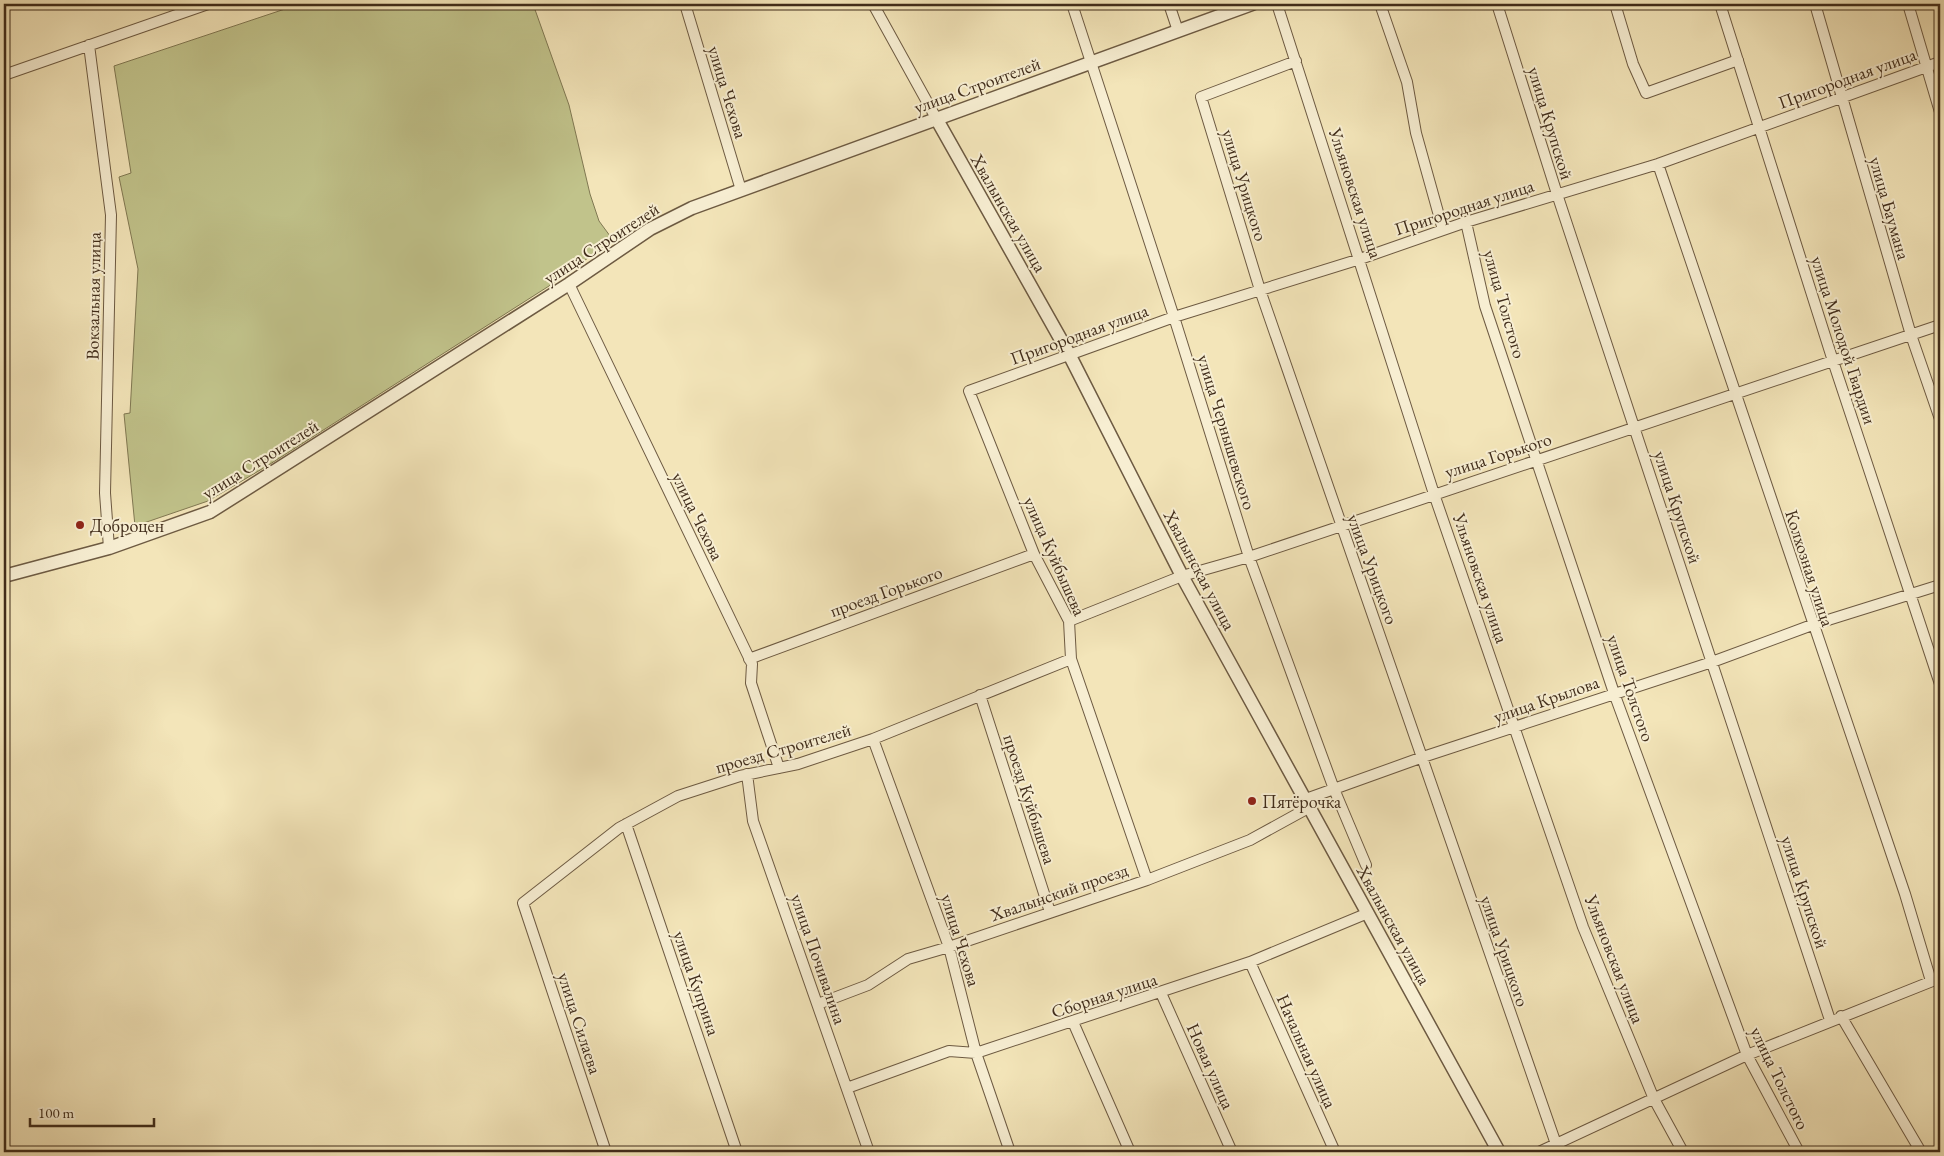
<svg xmlns="http://www.w3.org/2000/svg" width="1944" height="1156" viewBox="0 0 1944 1156" font-family="'EB Garamond',serif">
	<style>
		.green { fill: #c1c38b; stroke: #807852 }
		.lines { fill: none; stroke-linecap: round; stroke-linejoin: round }
		.minor-casing { stroke: #6d5a42; stroke-width: 12 }
		.tertiary-casing { stroke: #6d5a42; stroke-width: 15 }
		.minor { stroke: #f7eed2; stroke-width: 10 }
		.tertiary { stroke: #f7eed2; stroke-width: 12 }
		.poi-dot { fill: #8f2418; stroke: #f7eed2; stroke-width: 2 }
		.labels { text-anchor: middle; dominant-baseline: central; stroke-width: 4; stroke-linejoin: round; paint-order: stroke }
		.street-label { font-size: 18px; fill: #402c1a; stroke: #f7eed2 }
		.poi-label { font-size: 18px; fill: #402c1a; stroke: #f7eed2; text-anchor: start }
	</style>
	<rect width="100%" height="100%" fill="#f3e5b9"/>
	<filter id="stains"><feTurbulence type="fractalNoise" baseFrequency=".004" numOctaves="4"/><feColorMatrix values="0 0 0 0 .2 0 0 0 0 .09 0 0 0 0 .02 0 0 0 .5 -.17"/></filter>
	<radialGradient id="worn" r=".72"><stop offset=".6" stop-color="#630" stop-opacity="0"/><stop offset="1" stop-color="#630" stop-opacity=".3"/></radialGradient>
	<path class="green" d="M300,4H533L569,105L590,194L599,221L613,240L549,286L267,466L208,501L135,526L124,414L130,413L138,269L119,177L131,173L114,66Z"/>
	<g class="lines">
		<g class="minor-casing">
			<path id="minor" d="M685,4L741,190
				M873,4L936,118
				M1072,4L1174,317L1249,557L1334,789L1366,865
				M1169,4L1178,31
				M1277,4L1434,494L1583,927L1654,1099L1683,1152
				M1380,4L1407,82L1416,133L1443,230
				M1497,4L1557,194L1830,1020
				M1615,4L1633,64L1646,93L1738,60
				M1720,4L1833,361L1940,684
				M1815,4L1911,335L1940,419
				M1908,4L1940,112
				M89,45L111,215L105,493L109,548
				M1296,61L1201,97L1260,290L1556,1144
				M4,75L208,4
				M1658,164L1905,894L1931,981
				M1466,222L1485,306L1614,693L1747,1055L1799,1152
				M569,284L752,664L751,683L779,768
				M1069,621L1182,576L1249,557L1940,325
				M749,659L1034,554
				M980,695L1050,912
				M873,739L949,947L976,1053L1010,1152
				M747,774L753,821L869,1152
				M1306,799L1423,757L1712,662L1812,625L1940,585
				M626,824L737,1152
				M1147,880L1071,659L1069,621L1034,554L969,391L1174,317L1360,259L1466,222L1658,164L1940,62
				M1250,962L1335,1152
				M1161,993L1232,1152
				M818,1004L868,985L908,959L949,947L1147,880L1250,840L1310,807
				M1841,1016L1921,1152
				M1073,1022L1130,1152
				M847,1088L949,1051L976,1053L1250,962L1368,913
				M606,1152L523,903L619,828L678,796L740,776L798,764L873,739L1071,659
				M1539,1152L1747,1055L1940,978"/>
		</g>
		<g class="tertiary-casing">
			<path id="tertiary" d="M936,118L1069,354L1182,576L1499,1152
				M4,576L109,548L210,512L569,284L650,229L692,208L1252,4"/>
		</g>
		<use href="#minor" class="minor"/>
		<use href="#tertiary" class="tertiary"/>
	</g>
	<g class="poi-dot">
		<circle cx="80" cy="525" r="5"/>
		<circle cx="1252" cy="801" r="5"/>
	</g>
	<g class="labels">
		<g class="street-label">
			<text transform="translate(1847 78) rotate(-20)">Пригородная улица</text>
			<text transform="translate(977 85) rotate(-20)">улица Строителей</text>
			<text transform="translate(728 92) rotate(73)">улица Чехова</text>
			<text transform="translate(1551 123) rotate(73)">улица Крупской</text>
			<text transform="translate(1245 185) rotate(73)">улица Урицкого</text>
			<text transform="translate(1356 193) rotate(72)">Ульяновская улица</text>
			<text transform="translate(1464 207) rotate(-18)">Пригородная улица</text>
			<text transform="translate(1890 208) rotate(74)">улица Баумана</text>
			<text transform="translate(1009 213) rotate(60)">Хвалынская улица</text>
			<text transform="translate(601 243) rotate(-33)">улица Строителей</text>
			<text transform="translate(93 296) rotate(-89)">Вокзальная улица</text>
			<text transform="translate(1505 304) rotate(74)">улица Толстого</text>
			<text transform="translate(1079 334) rotate(-20)">Пригородная улица</text>
			<text transform="translate(1844 340) rotate(72)">улица Молодой Гвардии</text>
			<text transform="translate(1227 432) rotate(73)">улица Чернышевского</text>
			<text transform="translate(1498 455) rotate(-18)">улица Горького</text>
			<text transform="translate(260 459) rotate(-32)">улица Строителей</text>
			<text transform="translate(1678 507) rotate(72)">улица Крупской</text>
			<text transform="translate(698 516) rotate(64)">улица Чехова</text>
			<text transform="translate(1055 556) rotate(66)">улица Куйбышева</text>
			<text transform="translate(1810 568) rotate(72)">Колхозная улица</text>
			<text transform="translate(1373 569) rotate(70)">улица Урицкого</text>
			<text transform="translate(1200 570) rotate(62)">Хвалынская улица</text>
			<text transform="translate(1481 578) rotate(71)">Ульяновская улица</text>
			<text transform="translate(886 591) rotate(-20)">проезд Горького</text>
			<text transform="translate(1631 688) rotate(71)">улица Толстого</text>
			<text transform="translate(1546 699) rotate(-19)">улица Крылова</text>
			<text transform="translate(783 748) rotate(-16)">проезд Строителей</text>
			<text transform="translate(1030 799) rotate(72)">проезд Куйбышева</text>
			<text transform="translate(1059 892) rotate(-19)">Хвалынский проезд</text>
			<text transform="translate(1805 892) rotate(72)">улица Крупской</text>
			<text transform="translate(1394 925) rotate(61)">Хвалынская улица</text>
			<text transform="translate(961 940) rotate(73)">улица Чехова</text>
			<text transform="translate(1505 951) rotate(71)">улица Урицкого</text>
			<text transform="translate(819 959) rotate(71)">улица Почивалина</text>
			<text transform="translate(1615 959) rotate(69)">Ульяновская улица</text>
			<text transform="translate(697 983) rotate(71)">улица Куприна</text>
			<text transform="translate(1104 995) rotate(-18)">Сборная улица</text>
			<text transform="translate(580 1023) rotate(72)">улица Силаева</text>
			<text transform="translate(1307 1051) rotate(66)">Начальная улица</text>
			<text transform="translate(1211 1066) rotate(66)">Новая улица</text>
			<text transform="translate(1780 1078) rotate(64)">улица Толстого</text>
		</g>
		<g class="poi-label">
			<text x="90" y="525">Доброцен</text>
			<text x="1262" y="801">Пятёрочка</text>
		</g>
	</g>
	<rect width="1944" height="1156" fill="none" stroke="#f3e5b9" stroke-width="20"/>
	<rect x="5" y="5" width="1934" height="1146" fill="none" stroke="#402c1a" stroke-width="2.5"/>
	<rect x="10" y="10" width="1924" height="1136" fill="none" stroke="#402c1a"/>
	<path d="M30 1118v8h124v-8" fill="none" stroke="#402c1a" stroke-width="2.5"/>
	<text x="38" y="1118" font-size="15" fill="#402c1a" stroke="#f7eed2" stroke-width="4" paint-order="stroke">100 m</text>
	<rect width="100%" height="100%" filter="url(#stains)"/>
	<rect width="100%" height="100%" fill="url(#worn)"/>
</svg>
